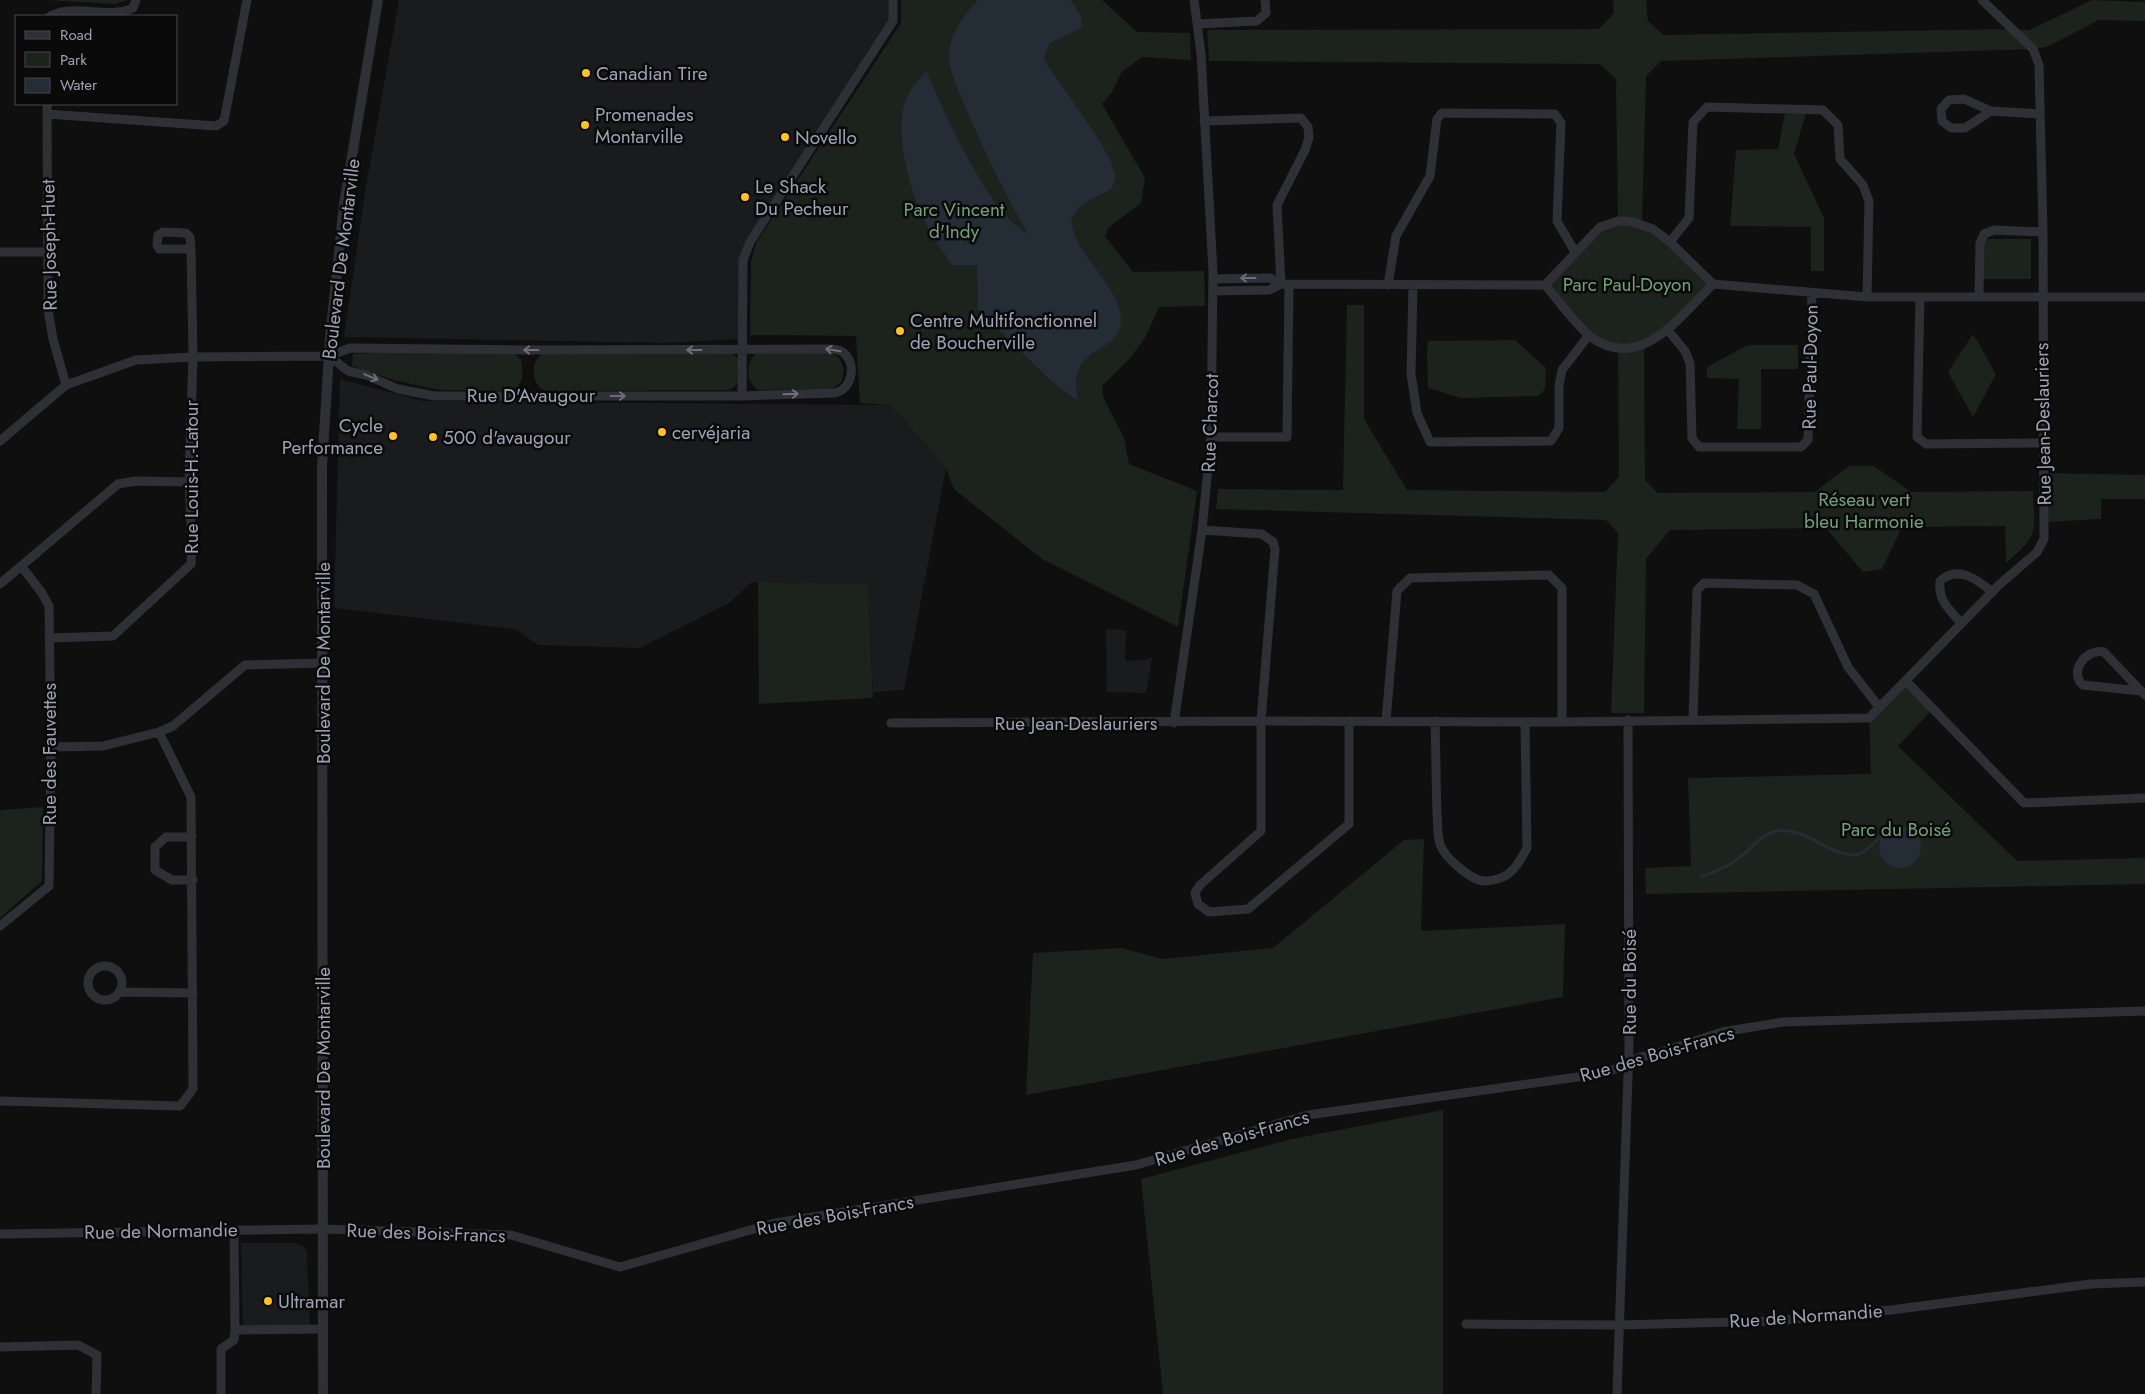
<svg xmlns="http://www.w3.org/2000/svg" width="2145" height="1394" viewBox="0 0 2145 1394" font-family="Jost,sans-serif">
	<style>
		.built { fill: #1a1b1d }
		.green { fill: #1b231c }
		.water { fill: #242c35 }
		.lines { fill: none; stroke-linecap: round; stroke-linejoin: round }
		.stream { stroke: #242c35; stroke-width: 3 }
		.minor { stroke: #2f3036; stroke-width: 9 }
		.tertiary { stroke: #2f3036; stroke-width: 10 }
		.oneway { stroke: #6c6f7b }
		.poi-dot { fill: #ffc418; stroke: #0a0a0b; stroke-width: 2 }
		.labels { text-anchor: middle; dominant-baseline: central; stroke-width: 5; stroke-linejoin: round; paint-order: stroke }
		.poi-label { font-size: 19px; fill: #9ea3b3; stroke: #0a0a0b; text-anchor: start }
		.park-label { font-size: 19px; fill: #72a179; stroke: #0a0a0b }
		.street-label { font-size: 19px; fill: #9ea3b3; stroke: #0a0a0b }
	</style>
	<rect width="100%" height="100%" fill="#0f0f10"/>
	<path class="built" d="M399,0H893V21L743,260V339L663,343L344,337L366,186Z
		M340,379L423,401L890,405L946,468L904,690L873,692L868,584L752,582L729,603L640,648L538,645L515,629L334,608Z
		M1106,629L1126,630L1125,661L1146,660L1152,657L1146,693L1107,692Z
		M241,1243H295L302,1245L307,1251L310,1330L243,1333Z"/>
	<path class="green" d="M46,0H128L115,4Z
		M901,0H1102L1137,32L1190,33L1191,60L1142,57L1121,73L1112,92L1102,104L1145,178L1141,203L1109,227L1105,236L1133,272L1204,271L1205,306L1159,307L1145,338L1130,358L1102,386L1103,397L1124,438L1129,464L1197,491L1178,627L1042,559L954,489L946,468L890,405L860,403L856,336L750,335L751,262L756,243L901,23Z
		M1613,0H1646L1648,21L1663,35L2011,29L2030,30L2092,0L2145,2V21L2099,20L2047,47L2033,49L1661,61L1646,76L1642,225L1653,230L1713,284L1644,346L1645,480L1658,493L1815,492L1849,466H1874L1911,492L2033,491C2035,534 2039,534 2006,563L2005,526L1902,527L1882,569L1863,572L1826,528L1670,530L1646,559L1644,713H1611L1618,533L1606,520L1216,509L1218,489L1343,490L1347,305H1364V419L1407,490L1605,492L1619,477L1618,349L1603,344L1545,285L1600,227L1618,221L1616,79L1600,64L1209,61L1207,30L1599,29L1614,13Z
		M1806,113L1794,154L1824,218V271H1811V227L1730,226L1736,150L1778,149L1785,114Z
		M1984,239H2031V279H1984Z
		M1973,334L1996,374L1973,417L1948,372Z
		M1515,340L1546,368L1545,389L1538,396L1461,398L1428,388L1427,352L1428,341Z
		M1748,345H1798V369H1761V429H1737L1739,379L1707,378V367Z
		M395,352L513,353L521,360C524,373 524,386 510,391L440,390L397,381L352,366L353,354Z
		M730,352L738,358C740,370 742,386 728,390L546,391C530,386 529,357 546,353L663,354Z
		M829,352L839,358L844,369L842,381L832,389L760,390C746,386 745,362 756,354Z
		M2044,473L2145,475V499H2101V519L2045,522Z
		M758,582L868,584L873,698L759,704Z
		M1906,681L1933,709L1898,746L2017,861L2145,858V884L1646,894L1645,868L1691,866L1688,778L1871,774L1869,718Z
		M43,807L42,881L0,918V810Z
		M1424,839L1421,931L1565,924L1563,997L1026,1095L1033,953L1121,948L1163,959L1273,948L1404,840Z
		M1443,1110V1394H1163L1141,1179L1292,1139Z"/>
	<path class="water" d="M978,0H1071L1082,18L1081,28L1050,43L1044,56L1048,66L1096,135L1111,161L1116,178L1112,188C1101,197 1086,198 1077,210C1074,214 1071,218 1072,224C1073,251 1123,290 1121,321C1119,358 1066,341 1078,401L1050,380L978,309L977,265H952C940,248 927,229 919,209C908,181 894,127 906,99C911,88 918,80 926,71C945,113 988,213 1028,234C1005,194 985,153 967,111C961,95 947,69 949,53C951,33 964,14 978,0Z
		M1879 847a21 21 0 1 1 42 0a21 21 0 1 1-42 0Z"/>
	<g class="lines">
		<path class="stream" d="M1701,877C1714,872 1728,867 1739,858C1751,849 1760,835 1776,831C1808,825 1839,866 1863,852C1871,847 1877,840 1884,834"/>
		<path class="minor" d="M50,16C76,3 107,20 133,8L136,0
			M1198,24L1257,21L1266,13L1265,0
			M47,104L48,310L53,339L66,385
			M1991,111L1965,128H1951L1942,121L1941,109L1949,100L1964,99L1991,111L2040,114
			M47,114L216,126L224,121L247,0
			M1204,121L1301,118L1308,127L1309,138L1305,150L1277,205L1281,284
			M1670,242L1689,218L1693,122L1707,107L1823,110L1838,125L1840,159L1863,185L1869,201L1867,297
			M0,252H48
			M1213,279L1270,278L1281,284
			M1388,285L1396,236L1430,176L1437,119L1442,113L1555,114L1561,123L1557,221L1575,252
			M1413,285L1411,374L1417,413L1430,442L1551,441L1559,428V386L1562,370L1589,335
			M1545,285C1558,300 1576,325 1591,337C1640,373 1681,316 1713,284
			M1214,291L1269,290L1281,284L1545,285L1600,227L1618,221H1625L1633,222L1653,229L1670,242L1713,284L1867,297H2145
			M1920,297L1917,437L1926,444L2044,443
			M1979,297L1980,243L1984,234L1994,230L2043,232
			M1667,329L1685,351L1690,363L1692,438L1699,447H1801L1808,440L1812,293
			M742,396L743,260L750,242L893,21V0
			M1211,437H1287L1289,285
			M0,441L66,385L136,360L193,357L329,356L350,348L525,350L826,349C833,349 841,349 845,354C857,366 851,390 835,393L742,396H435L398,389L366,375L348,371L329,356
			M1202,530L1262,534L1273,542L1275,549L1261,721V831L1200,885L1195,893L1198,904L1209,912L1248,909L1349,824V721
			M0,584L118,484L136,481L189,482
			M1961,623C1949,609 1938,601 1940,581C1958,565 1977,579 1992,592
			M49,638L113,636L191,564L192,543L189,482L193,357L191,249L190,237L186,233L163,232L158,235L157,245L159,249H191
			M1906,681L2024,803L2145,798
			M2141,691L2083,685C2068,672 2086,648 2104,652L2141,691L2145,695
			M1693,720L1697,590L1704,583L1797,585L1814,594L1848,667L1879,707
			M1386,721L1397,591L1410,578L1549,575L1562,588V722
			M1435,721C1436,752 1436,783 1437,814C1438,823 1437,835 1440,844C1444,857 1472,882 1486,881C1509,880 1517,867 1527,848L1525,722
			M891,723L1261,721L1562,722L1869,718L1999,585L2037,552L2044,539L2043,232L2039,65L2033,49L1982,0
			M1174,723L1202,530L1211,437L1213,272L1201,54L1194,0
			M51,747L103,746L159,732L173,726L245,665L323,663
			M192,837H166L155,847V870L172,880H193
			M0,926L49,886L51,747L49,606L42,593L22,567
			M88 983a17 17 0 1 1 34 0a17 17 0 1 1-34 0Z
			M119,992L193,993
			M0,1101L180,1106L193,1089L191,797L159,732
			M234,1230L235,1330L323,1329
			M0,1234L323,1229L511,1235L620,1267L775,1223L1136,1165L1308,1115L1599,1074L1615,1069L1640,1057L1652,1055L1722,1032L1783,1022L2145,1011
			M1466,1324L1619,1325L1772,1321L1891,1310L2091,1284L2145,1282
			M0,1347L78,1345L97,1355L96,1394
			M221,1394V1349L234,1340L235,1330
			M1617,1394L1629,1046L1628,720"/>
		<path class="tertiary" d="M323,1394L322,467L330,338L344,204L378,0"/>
	</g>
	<defs><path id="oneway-shaft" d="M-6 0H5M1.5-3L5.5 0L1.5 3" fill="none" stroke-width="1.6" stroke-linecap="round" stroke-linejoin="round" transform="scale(1.25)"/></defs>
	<g class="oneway">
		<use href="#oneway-shaft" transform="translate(1248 278) rotate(180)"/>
		<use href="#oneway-shaft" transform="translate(531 350) rotate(180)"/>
		<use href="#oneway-shaft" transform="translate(694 350) rotate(180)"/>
		<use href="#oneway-shaft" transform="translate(833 350) rotate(-171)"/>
		<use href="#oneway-shaft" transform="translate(371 377) rotate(22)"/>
		<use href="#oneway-shaft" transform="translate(791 394) rotate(-2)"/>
		<use href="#oneway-shaft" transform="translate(618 396)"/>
	</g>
	<g class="poi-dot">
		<circle cx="586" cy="73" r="5"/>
		<circle cx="585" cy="125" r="5"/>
		<circle cx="785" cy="137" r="5"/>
		<circle cx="745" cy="197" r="5"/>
		<circle cx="900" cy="331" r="5"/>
		<circle cx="662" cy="432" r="5"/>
		<circle cx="393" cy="436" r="5"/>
		<circle cx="433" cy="437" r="5"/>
		<circle cx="268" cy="1301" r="5"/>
	</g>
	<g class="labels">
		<g class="poi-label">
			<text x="596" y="73">Canadian Tire</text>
			<text x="595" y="114">Promenades<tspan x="595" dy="22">Montarville</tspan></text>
			<text x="795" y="137">Novello</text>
			<text x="755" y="186">Le Shack<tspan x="755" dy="22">Du Pecheur</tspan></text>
			<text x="910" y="320">Centre Multifonctionnel<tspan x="910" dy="22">de Boucherville</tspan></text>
			<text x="383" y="425" text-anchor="end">Cycle<tspan x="383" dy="22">Performance</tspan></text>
			<text x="672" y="432">cervéjaria</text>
			<text x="443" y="437">500 d'avaugour</text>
			<text x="278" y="1301">Ultramar</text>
		</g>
		<g class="park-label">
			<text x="954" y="209">Parc Vincent<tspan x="954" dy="22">d'Indy</tspan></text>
			<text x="1627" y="284">Parc Paul-Doyon</text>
			<text x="1864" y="499">Réseau vert<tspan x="1864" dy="22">bleu Harmonie</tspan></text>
			<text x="1896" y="829">Parc du Boisé</text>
		</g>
		<g class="street-label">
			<text transform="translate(49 245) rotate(-91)">Rue Joseph-Huet</text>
			<text transform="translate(341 259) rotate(-83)">Boulevard De Montarville</text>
			<text transform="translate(1810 367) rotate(-89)">Rue Paul-Doyon</text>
			<text x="531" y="395">Rue D'Avaugour</text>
			<text transform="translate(1210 423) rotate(-88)">Rue Charcot</text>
			<text transform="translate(2043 424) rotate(-91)">Rue Jean-Deslauriers</text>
			<text transform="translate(191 477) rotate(-90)">Rue Louis-H.-Latour</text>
			<text transform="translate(323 663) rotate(-90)">Boulevard De Montarville</text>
			<text x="1076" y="723">Rue Jean-Deslauriers</text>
			<text transform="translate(49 754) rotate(-90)">Rue des Fauvettes</text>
			<text transform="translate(1629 982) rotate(-90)">Rue du Boisé</text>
			<text transform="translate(1657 1054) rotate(-16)">Rue des Bois-Francs</text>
			<text transform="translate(323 1068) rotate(-90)">Boulevard De Montarville</text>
			<text transform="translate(1232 1138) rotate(-16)">Rue des Bois-Francs</text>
			<text transform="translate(835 1215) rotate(-10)">Rue des Bois-Francs</text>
			<text transform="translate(161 1231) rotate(-1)">Rue de Normandie</text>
			<text transform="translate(426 1233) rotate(2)">Rue des Bois-Francs</text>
			<text transform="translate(1806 1316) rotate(-4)">Rue de Normandie</text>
		</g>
	</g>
	<rect x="15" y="15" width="162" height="90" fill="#0a0a0b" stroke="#45474e"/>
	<rect x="25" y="31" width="25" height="8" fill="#2f3036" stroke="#45474e"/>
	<text x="60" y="40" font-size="15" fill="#9ea3b3">Road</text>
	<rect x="25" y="52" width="25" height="15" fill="#1b231c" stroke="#45474e"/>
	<text x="60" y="65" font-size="15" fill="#9ea3b3">Park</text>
	<rect x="25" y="78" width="25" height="15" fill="#242c35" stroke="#45474e"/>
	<text x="60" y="90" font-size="15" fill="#9ea3b3">Water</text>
</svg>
